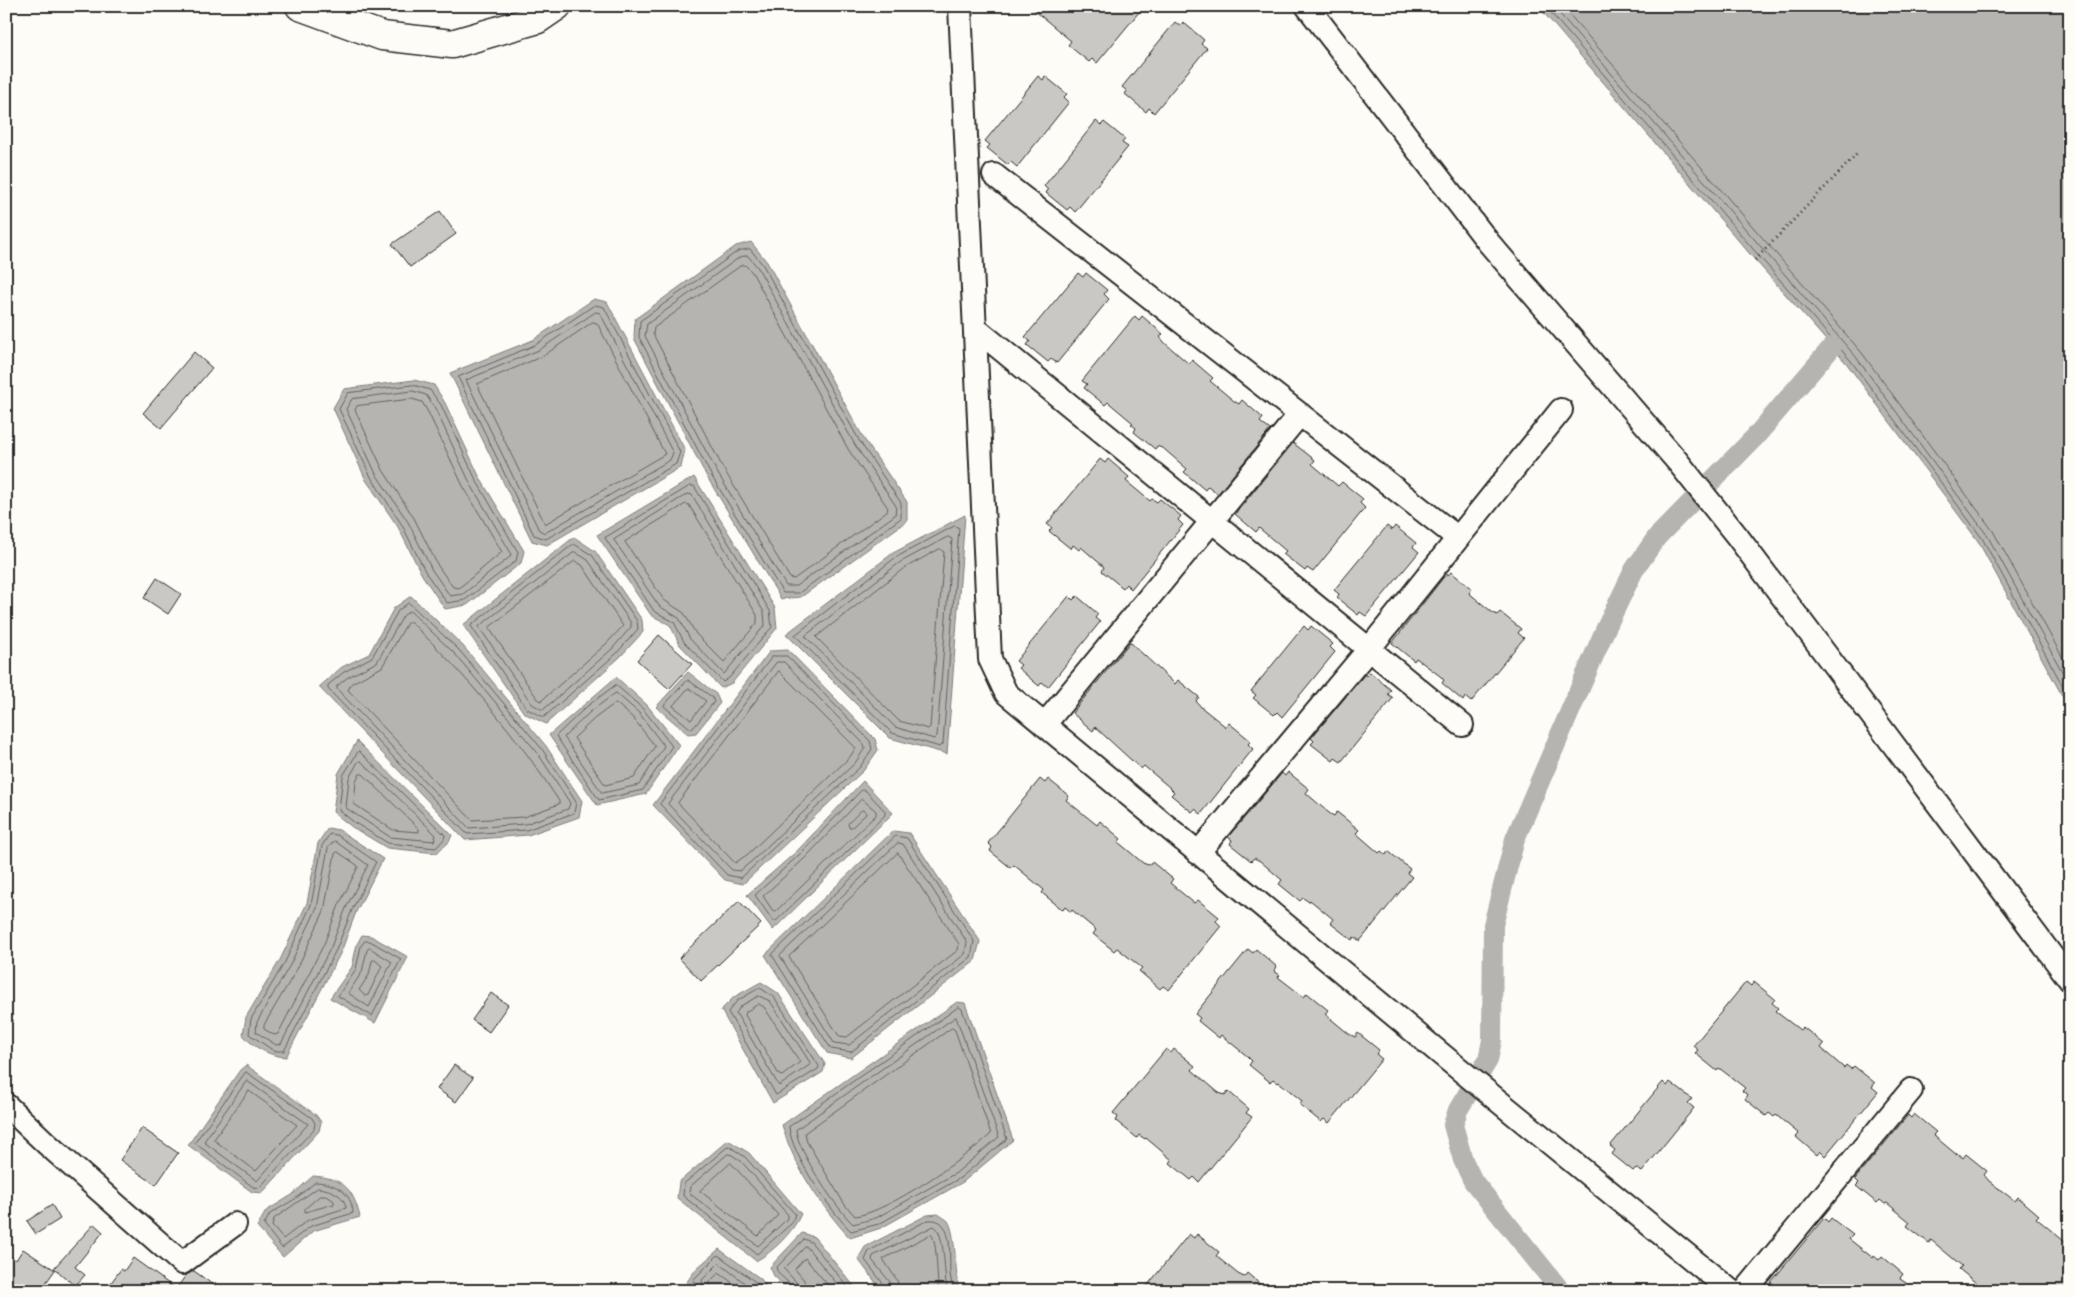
<svg xmlns="http://www.w3.org/2000/svg" width="2076" height="1297" viewBox="0 0 2076 1297" font-family="Caveat,sans-serif">
	<style>
		.water { fill: #b5b4b1; stroke: #7e7d7b }
		.lines { fill: none; stroke-linecap: round; stroke-linejoin: round }
		.shore { stroke: #626261; stroke-width: 1 }
		.canal { stroke: #b5b4b1; stroke-width: 20 }
		.building { fill: #c9c8c4; stroke: #2b2b2b }
		.street-casing { stroke: #2b2b2b; stroke-width: 26 }
		.secondary-casing { stroke: #2b2b2b; stroke-width: 31 }
		.path { stroke: #2b2b2b; stroke-width: 3; stroke-dasharray: 1 4; stroke-linecap: butt }
		.street { stroke: #fdfcf7; stroke-width: 22 }
		.secondary { stroke: #fdfcf7; stroke-width: 28 }
	</style>
	<rect width="100%" height="100%" fill="#fdfcf7"/>
	<filter id="ink" filterUnits="userSpaceOnUse"><feTurbulence type="fractalNoise" baseFrequency=".02" numOctaves="2"/><feDisplacementMap in="SourceGraphic" scale="10" xChannelSelector="R" yChannelSelector="G"/><feConvolveMatrix kernelMatrix="1 2 1 2 8 2 1 2 1" color-interpolation-filters="sRGB"/></filter>
	<g filter="url(#ink)">
		<path class="water" d="M1538,6H2070V710L1978,541L1847,364L1755,260Z
			M751,242L767,262L864,439L907,502V521L801,597L781,599L707,477L634,338L635,319L736,246Z
			M594,299L607,302L685,450L681,467L547,545L532,541L450,373L533,340Z
			M414,380L434,385L445,403L480,478L524,551L521,563L467,605L445,609L422,575L398,527L366,480L333,408L344,389Z
			M694,477L775,608L777,628L732,683L721,688L680,645L670,625L651,615L597,535Z
			M965,515L947,754L890,738L786,634L893,553Z
			M574,537L595,551L642,620L643,632L620,657L546,724L524,713L463,625Z
			M411,596L463,646L546,746L582,801L579,817L528,835L465,840L319,687L342,667L369,654L394,608Z
			M788,650L875,739L878,750L864,770L743,884L725,880L653,805L770,651Z
			M688,672L716,694L720,703L696,733L688,734L656,707Z
			M616,677L647,705L679,745L646,794L597,805L549,735Z
			M357,741L452,835L449,842L437,853L387,848L352,827L333,812L338,774Z
			M863,781L893,813L773,930L747,895L797,851Z
			M328,828L339,830L383,859L356,912L341,952L286,1057C270,1056 254,1048 243,1035L246,1017L280,960L307,903L318,843Z
			M893,831L909,833L980,941L975,961L851,1058L827,1053L765,955Z
			M362,935L371,936L408,957L375,1023L330,998L352,967L357,944Z
			M761,982L778,993L825,1064L823,1072L773,1103L721,1010L734,997Z
			M957,1002L965,1003L1013,1140L963,1182L881,1228L850,1238C821,1206 794,1167 782,1125Z
			M246,1065L316,1115L321,1122L319,1131L262,1193L252,1192L188,1145L240,1070Z
			M728,1140L749,1153L801,1214C793,1232 774,1251 756,1261L677,1198L679,1182Z
			M313,1176C343,1178 353,1188 360,1217L313,1231L283,1257L257,1227L266,1211L292,1195Z
			M938,1214C941,1216 946,1219 948,1221C956,1232 955,1274 959,1291H882L858,1259L865,1247L927,1215Z
			M802,1233L814,1237L858,1291H790L774,1276L770,1267Z
			M719,1249L761,1279L769,1291H695L686,1283L696,1269Z"/>
		<g class="lines">
			<path class="shore" d="M1545,6L1759,256L1851,361L1982,538L2070,699
				M1553,6L1856,357L1987,535L2070,686
				M1562,6L1862,353L1993,531L2070,671
				M750,249L763,265L860,442L901,503V518L799,593H783L711,475L639,337L640,321L738,251Z
				M748,256L758,268L855,445L896,506L895,515L796,586H786L717,472L645,336L647,324L740,257Z
				M742,265H745L752,272L848,449L888,508L887,511L794,579L790,578L723,468L653,334L654,328Z
				M595,305L604,307L680,452L676,464L546,539L534,535L458,377L535,345Z
				M596,312L600,313L673,453L670,460L545,533L539,530L466,380L539,350Z
				M593,322L597,323L665,454L545,524L477,384L543,356Z
				M413,385L430,390L441,405L476,480L518,552L516,561L465,600L447,603L426,573L402,525L371,477L339,409L348,393Z
				M413,391L426,395L435,408L470,483L511,553L510,557L463,594L450,596L432,570L408,522L376,474L346,409L352,399Z
				M412,399L422,402L428,412L463,486L502,552L459,588L453,587L438,566L414,518L383,470L355,410L357,406Z
				M690,486H694L770,611L772,627L729,678L723,682L684,642L674,622L654,611L605,538Z
				M688,494L692,495L764,612L765,625L724,674L690,639L679,618L659,606L614,540Z
				M686,504L689,505L757,615V623L724,662L696,634L684,613L664,600L625,542Z
				M955,526L959,528L943,744L940,747L892,733L795,635L895,558Z
				M948,537L952,539L937,736L934,739L895,727L805,636L899,563Z
				M574,544L592,555L637,621L638,629L616,654L544,717L527,709L471,626Z
				M940,549L944,552L930,727L928,729L899,721L816,637L903,569Z
				M575,552L588,560L631,623V627L612,649L543,710L532,704L479,627Z
				M575,561L582,565L623,626L606,644L541,701L537,698L489,628Z
				M409,603L459,650L542,749L576,802L574,813L526,830L467,834L328,689V685L344,672L372,657L398,611Z
				M410,611L455,654L537,752L570,803L568,809L525,824L469,828L337,689V686L348,677L377,662L403,616Z
				M411,622C467,676 517,736 559,801V804L524,817L472,820L348,690L352,683L382,667L407,623Z
				M773,656H787L870,741L872,749L860,767L741,878L727,875L660,804Z
				M777,662H784L864,744L865,748L855,763L753,860L740,871L732,870L668,804Z
				M779,671L856,748L849,758L748,854L735,863L678,803Z
				M688,680L712,697L714,702L694,727L691,729L664,706Z
				M616,685L643,709L672,746L643,790L599,800L556,736L585,708Z
				M689,688L706,701L691,720L673,706Z
				M616,693L639,713L664,746L639,785L602,793L564,737L589,713Z
				M616,703L633,718L655,746L634,778L605,785L574,738L594,719Z
				M359,751L445,835L444,839L436,848L388,843L355,823L339,810L343,776Z
				M361,761L436,835L434,841L390,837L346,808L349,778L358,762Z
				M360,774H363L419,829V832L393,830L354,804L356,781Z
				M862,790H865L885,811V815L776,921H773L755,895L800,854Z
				M862,799L876,811V815L776,911H773L763,896L804,859Z
				M862,810L865,811L866,814L852,827H849L848,824Z
				M330,834L337,835L376,862L352,910L336,950L284,1051H274L249,1034L251,1019L285,962L311,905L322,846Z
				M896,836L907,838L974,941L971,957L851,1052L831,1049L772,955Z
				M335,841L368,865L346,908L331,947L281,1044L276,1045L256,1032L257,1022L290,965L317,908L328,848Z
				M898,843L903,844L967,942L965,954L849,1045L834,1043L780,956Z
				M338,852L357,865L358,867L339,905L324,944L278,1034L274,1035L264,1029V1025L297,969L324,911L335,854Z
				M898,853L959,944L958,950L847,1037L839,1036L789,957Z
				M365,941H370L401,959L372,1016L338,996L356,969L361,946Z
				M370,948L392,962L369,1007L348,993L362,972L367,950Z
				M375,960L382,966L368,995L365,996L359,990L369,975L372,961Z
				M760,988L774,997L819,1066L818,1069L776,1095L728,1012L737,1001Z
				M759,996L770,1001L811,1064L779,1086L736,1013L741,1006Z
				M759,1004L764,1007L800,1062L782,1076L779,1075L745,1015L746,1012Z
				M959,1007L962,1009L1007,1139L960,1178L879,1224L851,1231C831,1212 791,1154 789,1127Z
				M956,1017L999,1137L956,1173L876,1218L853,1224C836,1208 798,1152 796,1130Z
				M952,1028L955,1030L991,1134C966,1157 887,1213 855,1216L845,1205L807,1142L805,1133Z
				M246,1072L312,1118L315,1123L314,1129L259,1188L253,1187L195,1143Z
				M247,1081L308,1124L257,1181L204,1142Z
				M249,1091L297,1125L256,1171L214,1140Z
				M729,1146L745,1157L795,1214L792,1223L757,1254L683,1196L684,1184Z
				M728,1154L732,1155L741,1161L788,1215L786,1220L758,1246L689,1193L690,1187Z
				M731,1163L778,1215L758,1236L700,1191Z
				M316,1182C335,1183 352,1192 353,1213L311,1226L282,1248L264,1225L270,1214L295,1199Z
				M318,1188C330,1189 345,1195 346,1208L308,1220L283,1239L272,1226L274,1219Z
				M320,1196H327L334,1201V1204L305,1212V1209Z
				M698,1291L693,1280L718,1255L757,1283L763,1291
				M704,1291L702,1280L719,1263L755,1291
				M711,1291L710,1281L719,1273L744,1291
				M793,1291C792,1281 779,1278 776,1268L804,1239L811,1242L851,1291
				M799,1291L797,1283L784,1269L806,1246L843,1291
				M807,1291L804,1280L795,1269L805,1258L833,1291
				M886,1291L885,1286L865,1260L869,1251L928,1220C954,1217 949,1253 950,1271C950,1278 952,1284 954,1291
				M892,1291L890,1282L872,1260L873,1256L934,1226C945,1231 944,1276 947,1291
				M899,1291L897,1280L883,1259L931,1234C938,1242 936,1278 939,1291"/>
			<path class="canal" d="M1561,1291L1473,1181L1463,1160L1453,1125L1458,1110L1488,1060L1492,1040L1493,925L1515,839L1605,630L1634,570L1657,537L1755,437L1832,347"/>
		</g>
		<path class="building" d="M1029,6H1144L1097,63L1092,59L1089,62L1068,45L1071,41Z
			M1175,22L1180,26L1183,22L1204,40L1201,44L1207,48L1154,113L1149,108L1146,112L1125,94L1127,91L1122,87Z
			M1038,76L1043,80L1045,76L1067,94L1064,97L1069,102L1017,167L1011,162L1008,165L987,148L990,145L985,141Z
			M1096,121L1101,125L1104,122L1125,139L1122,143L1128,147L1075,212L1070,207L1067,210L1046,193L1048,190L1044,186Z
			M440,211L456,234L410,267L392,244Z
			M1078,273L1083,277L1086,273L1107,290L1104,294L1109,299L1057,363L1051,359L1048,362L1027,345L1030,341L1025,337Z
			M1135,316L1139,320L1142,316L1163,334L1160,337L1165,343L1189,364L1192,360L1213,378L1210,381L1234,401L1239,404L1242,400L1263,418L1260,422L1270,430L1218,494L1208,486L1205,490L1184,472L1187,469L1164,449L1157,446L1155,449L1134,432L1136,428L1131,424L1133,423L1108,402L1105,405L1084,388L1087,384L1082,381Z
			M194,352L212,368L161,428L143,413Z
			M1293,443L1315,460L1312,464L1338,486L1342,482L1363,499L1360,503L1365,508L1313,572L1307,568L1305,571L1283,554L1286,551L1259,528L1256,532L1235,514Z
			M1100,459L1105,463L1108,459L1129,477L1126,481L1150,501L1152,499L1157,502L1160,499L1181,516L1178,520L1183,525L1131,589L1126,584L1123,588L1102,571L1104,567L1081,547L1079,550L1073,545L1071,549L1049,531L1052,528L1047,524Z
			M1387,526L1392,530L1395,526L1416,543L1413,547L1419,552L1366,616L1360,612L1358,615L1337,598L1339,594L1334,590Z
			M1451,572L1472,589L1469,593L1492,612L1497,615L1500,612L1521,629L1518,633L1524,638L1471,702L1465,697L1463,701L1442,683L1444,680L1440,676L1416,658L1414,661L1392,643L1446,574L1448,575Z
			M157,578L181,594L168,614L144,598Z
			M1069,596L1073,600L1077,596L1098,614L1095,618L1100,622L1048,687L1042,682L1039,686L1018,668L1021,665L1016,661Z
			M1304,626L1308,630L1311,626L1333,644L1330,647L1335,652L1282,717L1277,712L1274,715L1253,698L1256,695L1251,691Z
			M659,635L692,664L669,689L637,660Z
			M1130,642L1175,684L1178,680L1199,697L1196,701L1201,707L1226,727L1229,723L1251,741L1248,744L1253,749L1201,814L1195,809L1192,812L1171,795L1174,792L1169,787L1144,766L1141,769L1095,727L1093,731L1072,713Z
			M1370,672L1391,690L1388,694L1393,698L1341,762L1335,758L1333,761L1311,744L1314,741L1311,738L1365,674L1366,676Z
			M1288,772L1309,789L1306,793L1329,813L1334,816L1337,812L1359,830L1356,833L1379,853L1381,851L1386,855L1388,851L1410,869L1407,873L1412,877L1360,941L1354,937L1352,940L1330,923L1333,919L1310,900L1309,902L1303,898L1300,901L1279,884L1282,880L1260,861L1254,858L1251,861L1230,844L1232,840L1228,837L1282,773L1285,776Z
			M1040,779L1045,783L1048,779L1069,796L1066,800L1097,825L1100,821L1121,839L1118,842L1143,863L1148,865L1152,862L1173,879L1170,883L1194,903L1198,900L1219,917L1216,921L1221,926L1169,990L1163,986L1160,989L1139,971L1142,968L1117,948L1114,951L1093,934L1096,930L1072,910L1071,912L1065,907L1063,910L1042,893L1044,890L1014,865L1011,868L990,851L992,847L988,843Z
			M739,901L761,924L701,981L679,958Z
			M1248,949L1253,953L1256,949L1277,967L1274,971L1280,975L1278,977L1304,997L1307,993L1328,1010L1325,1014L1349,1034L1355,1037L1358,1033L1379,1050L1376,1054L1382,1059L1329,1123L1324,1119L1321,1122L1300,1105L1302,1101L1279,1082L1278,1083L1273,1079L1270,1082L1249,1065L1252,1061L1247,1056L1221,1035L1219,1038L1198,1021L1200,1018L1195,1014Z
			M1746,982L1751,986L1754,982L1775,999L1772,1003L1778,1008L1775,1011L1800,1030L1803,1027L1824,1044L1821,1048L1844,1068L1846,1065L1851,1069L1854,1066L1875,1083L1872,1087L1878,1092L1825,1156L1820,1151L1817,1155L1796,1137L1799,1134L1776,1115L1774,1117L1769,1113L1766,1116L1745,1099L1748,1095L1742,1091L1745,1088L1719,1068L1717,1071L1695,1053L1698,1050L1693,1046Z
			M491,993L508,1005L489,1032L472,1020Z
			M1166,1049L1171,1053L1174,1049L1195,1066L1192,1070L1219,1093L1225,1095L1228,1091L1249,1109L1246,1113L1252,1117L1199,1182L1194,1177L1191,1180L1170,1163L1172,1160L1146,1138L1145,1139L1139,1135L1137,1138L1116,1121L1118,1117L1113,1113Z
			M454,1065L473,1078L456,1102L437,1089Z
			M1663,1082L1667,1086L1670,1082L1692,1099L1688,1103L1694,1108L1642,1172L1636,1168L1633,1171L1612,1154L1615,1150L1610,1146Z
			M1914,1114L1936,1132L1933,1135L1957,1155L1958,1154L1963,1158L1966,1154L1987,1171L1984,1175L1989,1181L2015,1201L2018,1197L2039,1215L2036,1218L2070,1246V1291H1986L1959,1269L1962,1266L1931,1240L1929,1243L1907,1226L1910,1222L1887,1203L1885,1204L1880,1200L1877,1203L1856,1186L1859,1183L1855,1179L1908,1115L1911,1118Z
			M142,1128L178,1153L156,1185L120,1160Z
			M52,1205L60,1219L36,1234L27,1221Z
			M1824,1218L1828,1222L1831,1218L1853,1235L1849,1239L1873,1258L1874,1256L1879,1260L1882,1256L1903,1274L1900,1278L1906,1282L1899,1291H1781L1771,1282Z
			M94,1224L103,1232L75,1267L85,1275L75,1286L54,1268Z
			M1189,1234L1194,1238L1197,1234L1219,1252L1216,1256L1238,1274L1244,1277L1247,1273L1268,1291H1143Z
			M23,1249L55,1270L40,1291H6V1254L16,1260Z
			M133,1258L176,1289L186,1275L194,1271L222,1291H105L121,1269L124,1271Z"/>
		<g class="lines">
			<g class="street-casing">
				<path id="street" d="M960,6L990,659L1006,693L1447,1059L1731,1291
					M1307,6L1489,243L1678,462L1737,536L2070,980
					M994,175L1458,538
					M975,328L1462,725
					M1044,725L1300,414
					M1198,853L1369,649L1561,410
					M6,1105L47,1144L182,1263L235,1224
					M1745,1291L1911,1090"/>
			</g>
			<g class="secondary-casing">
				<path id="secondary" d="M300,6L382,36L452,44L538,19L557,6"/>
			</g>
			<path class="path" d="M1755,260L1857,154"/>
			<use href="#street" class="street"/>
			<use href="#secondary" class="secondary"/>
		</g>
	</g>
	<rect width="2076" height="1297" fill="none" stroke="#fdfcf7" stroke-width="25"/>
	<rect x="12" y="12" width="2051" height="1272" fill="none" stroke="#2b2b2b" stroke-width="2" filter="url(#ink)"/>
</svg>
